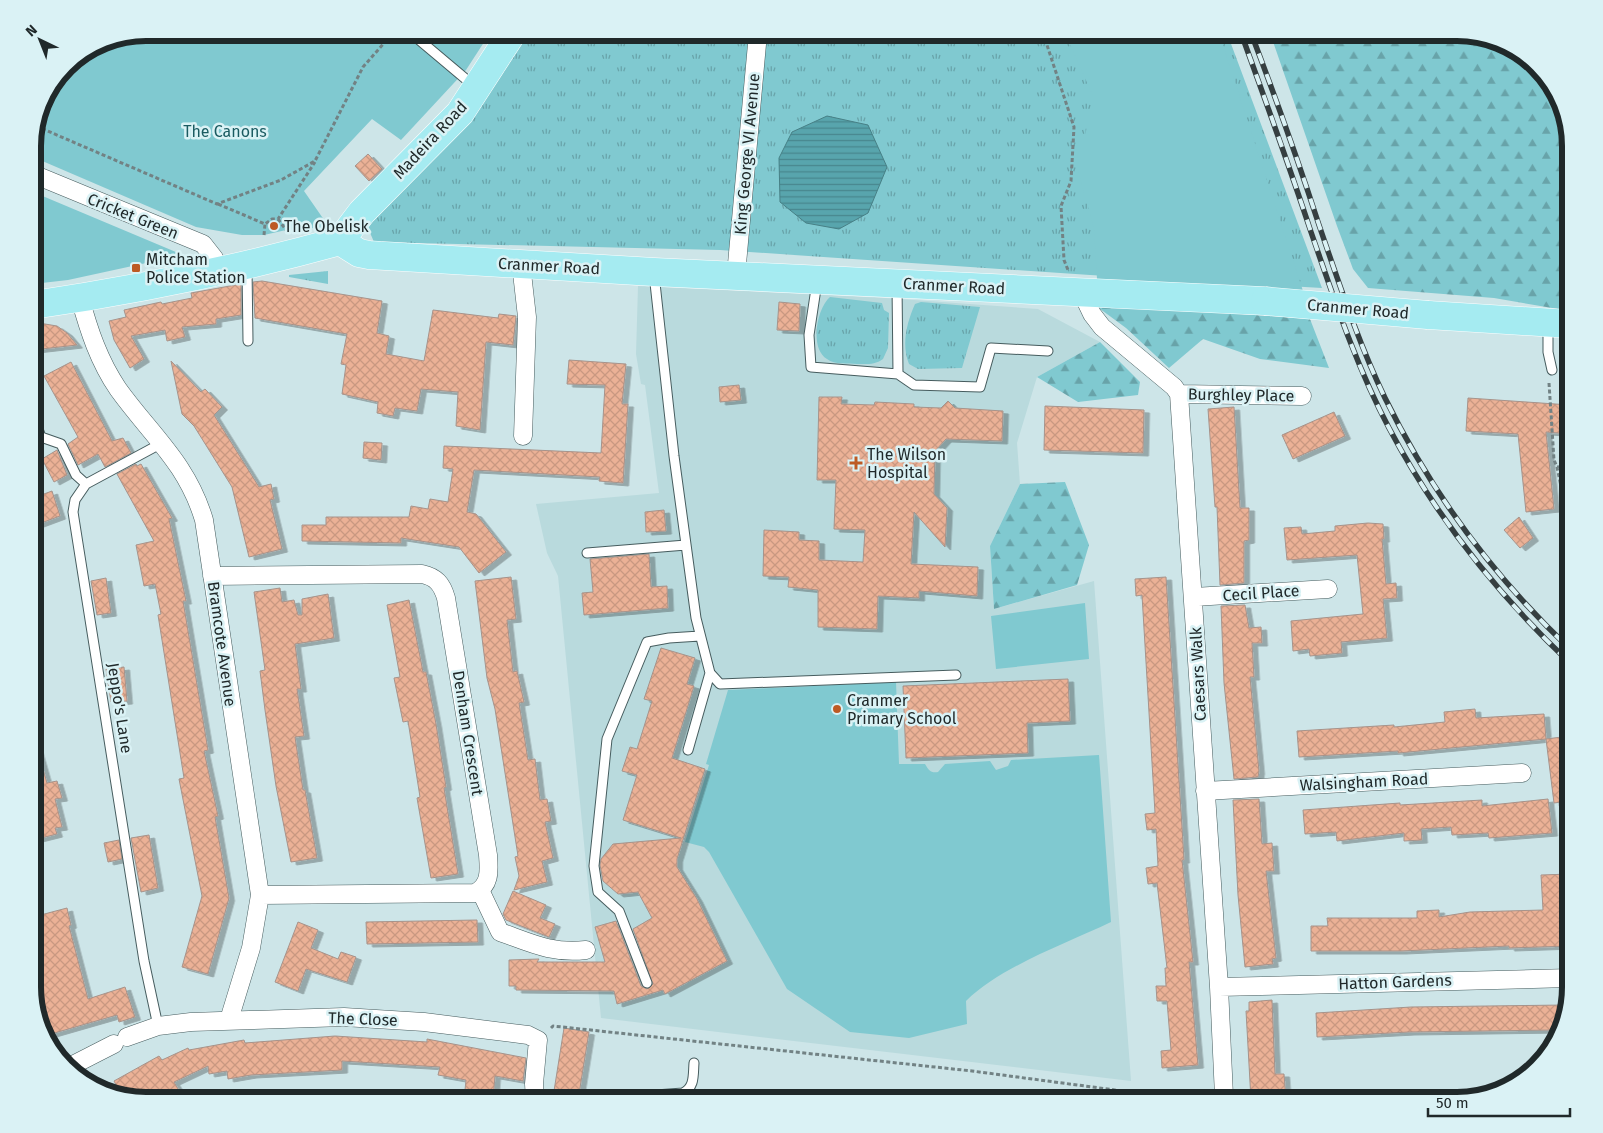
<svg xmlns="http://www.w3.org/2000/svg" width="1603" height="1133" viewBox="0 0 1603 1133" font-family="'Fira Sans',sans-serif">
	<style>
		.built { fill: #b9dadd }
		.grass { fill: url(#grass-tufts) }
		.forest { fill: url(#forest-firs) }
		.park { fill: #80c9d0 }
		.water { fill: url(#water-rules); stroke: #478086 }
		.building { fill: url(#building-cross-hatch); stroke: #a6938b; filter: url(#shadow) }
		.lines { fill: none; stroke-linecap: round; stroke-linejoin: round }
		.lane-casing { stroke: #465c5e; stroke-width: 11 }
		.street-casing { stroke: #465c5e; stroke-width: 19 }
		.primary-casing { stroke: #fff; stroke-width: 29 }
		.path { stroke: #728284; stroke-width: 3; stroke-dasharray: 4 2.5; stroke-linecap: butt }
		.lane { stroke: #fff; stroke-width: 9 }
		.street { stroke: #fff; stroke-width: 18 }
		.primary { stroke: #a5ebf1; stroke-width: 28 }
		.rail-casing { stroke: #353f41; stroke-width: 5.5 }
		.rail { stroke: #daf2f5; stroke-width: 4; stroke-dasharray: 11; stroke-linecap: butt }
		.primary-bridge-casing { stroke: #fff; stroke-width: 29; stroke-linecap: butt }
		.primary-bridge { stroke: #a5ebf1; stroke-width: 28 }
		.poi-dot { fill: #bd5a24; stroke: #daf2f5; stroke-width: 2 }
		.labels { text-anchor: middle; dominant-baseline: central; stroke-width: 5; stroke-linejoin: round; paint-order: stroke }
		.park-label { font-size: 16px; fill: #1a5b61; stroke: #daf2f5 }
		.street-label { font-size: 16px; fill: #20292a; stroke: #daf2f5 }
		.poi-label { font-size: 16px; fill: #20292a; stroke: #daf2f5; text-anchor: start }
		.rim { fill: none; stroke: #20292a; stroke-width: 6 }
	</style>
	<defs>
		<pattern id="grass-tufts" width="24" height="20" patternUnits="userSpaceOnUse" patternTransform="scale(1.25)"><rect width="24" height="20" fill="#80c9d0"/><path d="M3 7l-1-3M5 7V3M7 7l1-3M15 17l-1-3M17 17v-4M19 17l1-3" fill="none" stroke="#68a3a9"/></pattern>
		<pattern id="forest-firs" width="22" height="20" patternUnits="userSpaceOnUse" patternTransform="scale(1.25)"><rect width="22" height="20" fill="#80c9d0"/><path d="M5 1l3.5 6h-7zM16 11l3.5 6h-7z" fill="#68a3a9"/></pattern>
		<pattern id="water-rules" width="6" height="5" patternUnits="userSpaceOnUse" patternTransform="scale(1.25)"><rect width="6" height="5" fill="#58a5ad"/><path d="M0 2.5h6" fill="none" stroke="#48868d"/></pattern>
		<pattern id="building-cross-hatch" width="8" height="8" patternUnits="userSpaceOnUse" patternTransform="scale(1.25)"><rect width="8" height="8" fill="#ebb196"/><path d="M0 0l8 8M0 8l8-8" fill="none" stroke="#c99881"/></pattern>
		<filter id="shadow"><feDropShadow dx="5.5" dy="3" stdDeviation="0" flood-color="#0004"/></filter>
	</defs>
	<rect width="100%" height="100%" fill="#cde5e8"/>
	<path class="built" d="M638,286L886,298L1038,309L1100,342L1037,377L1017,443L1020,484L990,546L994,609L1094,581L1131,1081L601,1018L558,576L547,553L536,504L659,493L645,385L641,384L636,354Z"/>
	<path class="grass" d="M528,33H1227L1322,288L1090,275L720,250L374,242L368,228L380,208L474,114Z
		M328,271V284L289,277V275Z
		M830,297L882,303L884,310L889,313L888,348L883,359C875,365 867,364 857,364C848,363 835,365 827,359C809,348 817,308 830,297Z
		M921,302L980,307L962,368L918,369L909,364C901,344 907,322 915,304Z"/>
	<path class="forest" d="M1270,33H1457L1526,56L1559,96L1570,146V311L1494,298L1368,288L1353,269L1337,226Z
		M1092,303L1310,319L1329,368L1260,359L1203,339L1169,368L1126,328Z
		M1100,342L1140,382L1138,395L1078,402L1037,377Z
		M1065,482L1089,545L1077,585L994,609L990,546L1020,484Z"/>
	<path class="park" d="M146,33H490L466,70L401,140L372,119L304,191L329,227L286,230L264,235H242L196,227L33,157V139L44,96L71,61L103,41Z
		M1065,33H1219L1303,291L1097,279L1094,228L1078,171L1093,96Z
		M33,192L183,255L68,280L33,284Z
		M1085,603L1089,659L996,669L991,616Z
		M896,682L899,764H925C929,771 931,773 938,772L945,764L990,761L996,770L1008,766L1011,760L1099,755L1111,922C1065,944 1002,966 966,1001L967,1024L909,1038L850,1032L787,989L709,852L704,847L685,842L709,765L706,764L728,690Z"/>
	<path class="water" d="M827,116L868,125L887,167L868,213L839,229L806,223L780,202L779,158L792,132Z"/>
	<path class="building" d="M368,154L382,169L369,181L355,166Z
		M262,281L382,301L377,333L389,336L386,354L424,361L433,310L498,318L499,314L516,316L513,345L486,342L480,430L456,426L458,392L421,389L417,411L395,408L393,416L377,413L378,402L342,394L346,365L341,364L347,334L255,318L253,282Z
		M241,284V315L216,319V324L182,327L185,337L167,341L165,330L131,336L144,359L130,368L114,340L109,321L126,317L124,310L161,302L162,304L192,298L191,293Z
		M779,302L800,304L799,331L777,330Z
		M33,322L57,326L67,333L77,345L33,350Z
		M569,360L626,364L622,404H628L623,483L599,481L600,477L474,470L467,512L476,514L506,552L479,573L459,547L401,538V543L302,541V525H326V517H409L411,506L428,509L430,499L448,502L453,469L443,468L444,446L601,453L605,385L567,384Z
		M171,361L201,392L205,389L222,407L214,415L259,487L271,484L274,499L270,500L282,549L249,557L232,487L194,426L182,414Z
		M71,362L112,441L123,438L131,453L105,467L98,454L78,465L68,444L78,437L44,376Z
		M739,385L741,400L720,402L719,387Z
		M819,397H842L841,404L874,405L875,402L914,404V407L941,408L948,401L955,408L1003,411L1002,441L946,439L935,451L934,494L947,508L945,547L914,512L911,564L978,567L977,596L919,591V598L878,596L877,629L818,627V590L788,587L789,577L763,576L764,530L799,532V540L819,541V560L863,562L865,530L834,529L836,480H817Z
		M1468,398L1570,405V434L1546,432L1554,509L1526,512L1518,434L1466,431Z
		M1045,406L1144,410L1143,453L1044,450Z
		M1234,407L1240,508H1249V540L1244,541V583L1220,585L1217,507H1215L1208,409Z
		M1334,412L1345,436L1293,459L1282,435Z
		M364,442L382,443L381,460L363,458Z
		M57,450L67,475L54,482L42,459Z
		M136,464L137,466L141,464L172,518L169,519L186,601H183L208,750L204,751L218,816L215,817L229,898L208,974L182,967L202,896L179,779L184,778L158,615L161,614L155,584L144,586L136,545L154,541L117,474Z
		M52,491L60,516L33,526V498Z
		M664,510L666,531L646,532L645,512Z
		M1519,517L1533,538L1520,548L1504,530Z
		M1368,523L1383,524L1384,539H1382L1386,584L1396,583L1397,598L1383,599L1387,638L1341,642L1342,653L1310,656L1309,649L1293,651L1291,621L1363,614L1357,555L1287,560L1284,528L1301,527L1302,534L1335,531V526Z
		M649,554L651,587L667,586L668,608L584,615L582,593L593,592L590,559Z
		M511,577L516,619L507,620L513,672L517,671L524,702L519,703L528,760L535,759L540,800L547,799L551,821L545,822L553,858L542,861L547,882L514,890L519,876L515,857L518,856L495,709L487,678L475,581Z
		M1166,577L1182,827L1184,860H1182L1193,962H1189L1198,1065L1162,1068L1161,1051L1171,1050L1167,1001H1157L1156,986H1166L1165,968H1167L1157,883L1148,884L1146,868L1158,866L1156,829L1147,830L1145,814L1155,813L1142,595L1136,596L1135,579Z
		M106,578L111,613L97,615L91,581Z
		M280,588L282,602L294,600L298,615H302V599L328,594L334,638L295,644L301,689H297L304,736L295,737L303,790H305L317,858L291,862L276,786L265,710L260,671L265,670L254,592Z
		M409,600L423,672H426L436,724L446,787L444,788L458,874L431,878L417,798L420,797L408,721L403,722L394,678L400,677L387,605Z
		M1245,605L1249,628L1261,627L1262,643H1252L1254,677H1250L1259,771L1258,777L1234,779L1224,683L1221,606Z
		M661,648L695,658L687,684L694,686L672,758L705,769L677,859V867L697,899L727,961L665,994L663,990L617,1004L614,991L516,990V986H509V960L539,959L537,962H605L595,927L616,921L641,986L647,989L653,984L633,929L652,918L638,892L618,894L603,881L600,865L601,859L613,844L681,838L623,820L637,775L622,771L630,747L637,749L652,701L644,699Z
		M124,667L127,701L111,702L106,669Z
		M1068,679L1070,721L1027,723L1028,753L906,758L903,686Z
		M1475,709L1476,718L1544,714L1546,739L1398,753V751L1299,757L1297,731L1394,725V727L1445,722L1444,712Z
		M1570,736V801L1554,803L1546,739Z
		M33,748H37L47,783L57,781L62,798L55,799L62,827L55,828L57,834L33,840Z
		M1259,799L1262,844L1272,843L1274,871H1266L1276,958L1272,959L1273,964L1245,967L1238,895L1233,800Z
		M1548,799L1552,833L1489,838L1488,833L1452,835L1451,827L1421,829L1422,840L1404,841V833L1337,841L1336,832L1305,834L1303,810L1400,803V805L1482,800V806Z
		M149,835L158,888L141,892L131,838Z
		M119,840L122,859L108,862L104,843Z
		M1570,874V946L1509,948V946L1401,951H1311V926H1328L1327,918H1417V911L1439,910V917L1470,912L1543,910L1541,875Z
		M513,891L546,905L540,918L555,924L549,937L506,920L503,914Z
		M67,908L71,925L69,926L88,999L125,987L135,1017L119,1022L117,1015L44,1036L33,994V917Z
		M477,920L478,942L367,944L366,922Z
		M298,922L318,930L311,948L338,959L341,952L356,957L347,982L306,969L298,991L275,982Z
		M1272,1000L1275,1074H1284L1286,1100H1251L1246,1011H1249V1002Z
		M1564,1005L1556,1030L1409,1032L1317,1037L1316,1013L1411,1007Z
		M564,1028L589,1032L579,1094L554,1091Z
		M335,1036L427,1042V1039L526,1058L523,1081L495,1076L493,1100H464L466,1080L438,1075L440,1067L342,1061V1070L251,1075L228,1079L227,1071L209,1074L208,1066L174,1082L181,1094L170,1100H146L120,1092L114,1081L159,1056L162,1060L188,1048L189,1050L244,1040L245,1043Z"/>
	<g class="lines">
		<g class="lane-casing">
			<path id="lane" d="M411,33L474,86
				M247,268L248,341
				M654,274L674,456L696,618L710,673L688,750
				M817,282L809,335L811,367L898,374L897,285
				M1548,325V352L1552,370
				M898,374L914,385L980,387L991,348L1048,351
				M33,416L41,437L61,444L76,475L86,484
				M587,553L686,545
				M710,673L720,684L956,675
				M647,983L619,911L598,892L594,866L607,739L647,642L669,638L700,636
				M158,1026L144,961L73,512L75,500L86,484L162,443
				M587,1100L683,1093C695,1087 693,1075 694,1063"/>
		</g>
		<g class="street-casing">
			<path id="street" d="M33,174L203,244L214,258L220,271
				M521,264L527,317L523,436
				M736,275L758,33
				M1082,293L1092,314L1102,327L1174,387L1179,394L1219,987L1224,1096
				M80,298C89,331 99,361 118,389C151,435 187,463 204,520L260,895L251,948L229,1020
				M1179,394L1302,396
				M212,576L422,574C436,577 442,584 446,598L488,855C489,870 491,885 475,893L260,895
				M1194,597L1328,589
				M1205,791L1522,773
				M480,890L500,932C531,943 552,954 586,950
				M1219,987L1570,978
				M127,1037L158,1026L191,1022L344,1017L424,1022L528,1035L538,1040L534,1084L535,1100
				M69,1067L114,1044"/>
		</g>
		<g class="primary-casing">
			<path id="primary" d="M340,241L359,253L369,255L654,272L1265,301
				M340,241L362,212L460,113L512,33
				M33,305C136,290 239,269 340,241
				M1428,315L1570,324"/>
		</g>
		<path class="path" d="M1043,33L1074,127L1071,181L1061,206L1064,260L1068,270
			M36,126L217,204L281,180L315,161L363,67L393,33
			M218,204L265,224L272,219H278L315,162
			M278,219L286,230
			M264,235L265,224
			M1563,363L1570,358
			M1549,383L1554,460L1557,467L1563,496H1570
			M1557,467L1570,466
			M551,1028L553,1026L972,1071L1130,1092L1208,1095
			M1241,1096L1346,1094L1431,1100"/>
		<use href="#lane" class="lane"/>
		<use href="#street" class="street"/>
		<use href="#primary" class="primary"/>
		<g class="rail-casing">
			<path id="rail" d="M1241,33C1265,99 1289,165 1311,232C1334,298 1356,366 1389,428C1436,517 1498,595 1570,663
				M1251,33C1275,96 1298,160 1319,225C1339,283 1358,342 1385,398C1431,492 1494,577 1570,649"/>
		</g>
		<use href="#rail" class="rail"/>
		<g class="primary-bridge-casing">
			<path id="primary-bridge" d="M1265,301L1428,315"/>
		</g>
		<use href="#primary-bridge" class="primary-bridge"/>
	</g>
	<g class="poi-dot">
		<circle cx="274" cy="226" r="5"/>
		<rect x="131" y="263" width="10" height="10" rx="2.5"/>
		<path d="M853.5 455.5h5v5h5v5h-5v5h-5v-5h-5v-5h5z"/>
		<circle cx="837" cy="709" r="5"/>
	</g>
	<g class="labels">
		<g class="park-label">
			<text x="225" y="131">The Canons</text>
		</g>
		<g class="street-label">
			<text transform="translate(430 140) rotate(-47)">Madeira Road</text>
			<text transform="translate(747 154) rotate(-85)">King George VI Avenue</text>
			<text transform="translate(133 216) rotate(22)">Cricket Green</text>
			<text transform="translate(549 266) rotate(3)">Cranmer Road</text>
			<text transform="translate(954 286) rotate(3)">Cranmer Road</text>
			<text transform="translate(1358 309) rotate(5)">Cranmer Road</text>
			<text transform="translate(1241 395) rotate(1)">Burghley Place</text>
			<text transform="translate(1261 593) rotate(-4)">Cecil Place</text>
			<text transform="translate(222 644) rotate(82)">Bramcote Avenue</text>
			<text transform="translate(1198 674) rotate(-93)">Caesars Walk</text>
			<text transform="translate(120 708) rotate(81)">Jeppo's Lane</text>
			<text transform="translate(468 733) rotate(81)">Denham Crescent</text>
			<text transform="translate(1364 782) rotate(-3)">Walsingham Road</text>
			<text transform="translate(1395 982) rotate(-2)">Hatton Gardens</text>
			<text transform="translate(363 1019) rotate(2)">The Close</text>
		</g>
		<g class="poi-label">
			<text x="284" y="226">The Obelisk</text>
			<text x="146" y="259">Mitcham<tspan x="146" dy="18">Police Station</tspan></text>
			<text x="867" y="454">The Wilson<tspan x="867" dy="18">Hospital</tspan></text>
			<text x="847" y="700">Cranmer<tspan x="847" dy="18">Primary School</tspan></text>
		</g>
	</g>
	<path d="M0 0H1603V1133H0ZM146 41H1457A105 105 0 0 1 1562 146V987A105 105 0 0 1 1457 1092H146A105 105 0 0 1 41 987V146A105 105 0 0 1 146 41Z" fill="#daf2f5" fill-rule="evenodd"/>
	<path class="rim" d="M146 41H1457A105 105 0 0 1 1562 146V987A105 105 0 0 1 1457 1092H146A105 105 0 0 1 41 987V146A105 105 0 0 1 146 41Z"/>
	<g transform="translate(40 40) rotate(317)" stroke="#daf2f5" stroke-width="4" paint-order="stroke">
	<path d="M0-4L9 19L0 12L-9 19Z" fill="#20292a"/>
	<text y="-8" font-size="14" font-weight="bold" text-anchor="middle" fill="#20292a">N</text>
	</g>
	<path d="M1428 1108v8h142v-8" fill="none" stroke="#20292a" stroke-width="2.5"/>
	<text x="1436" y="1108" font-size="15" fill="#20292a" stroke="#daf2f5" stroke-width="4" paint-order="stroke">50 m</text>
</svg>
